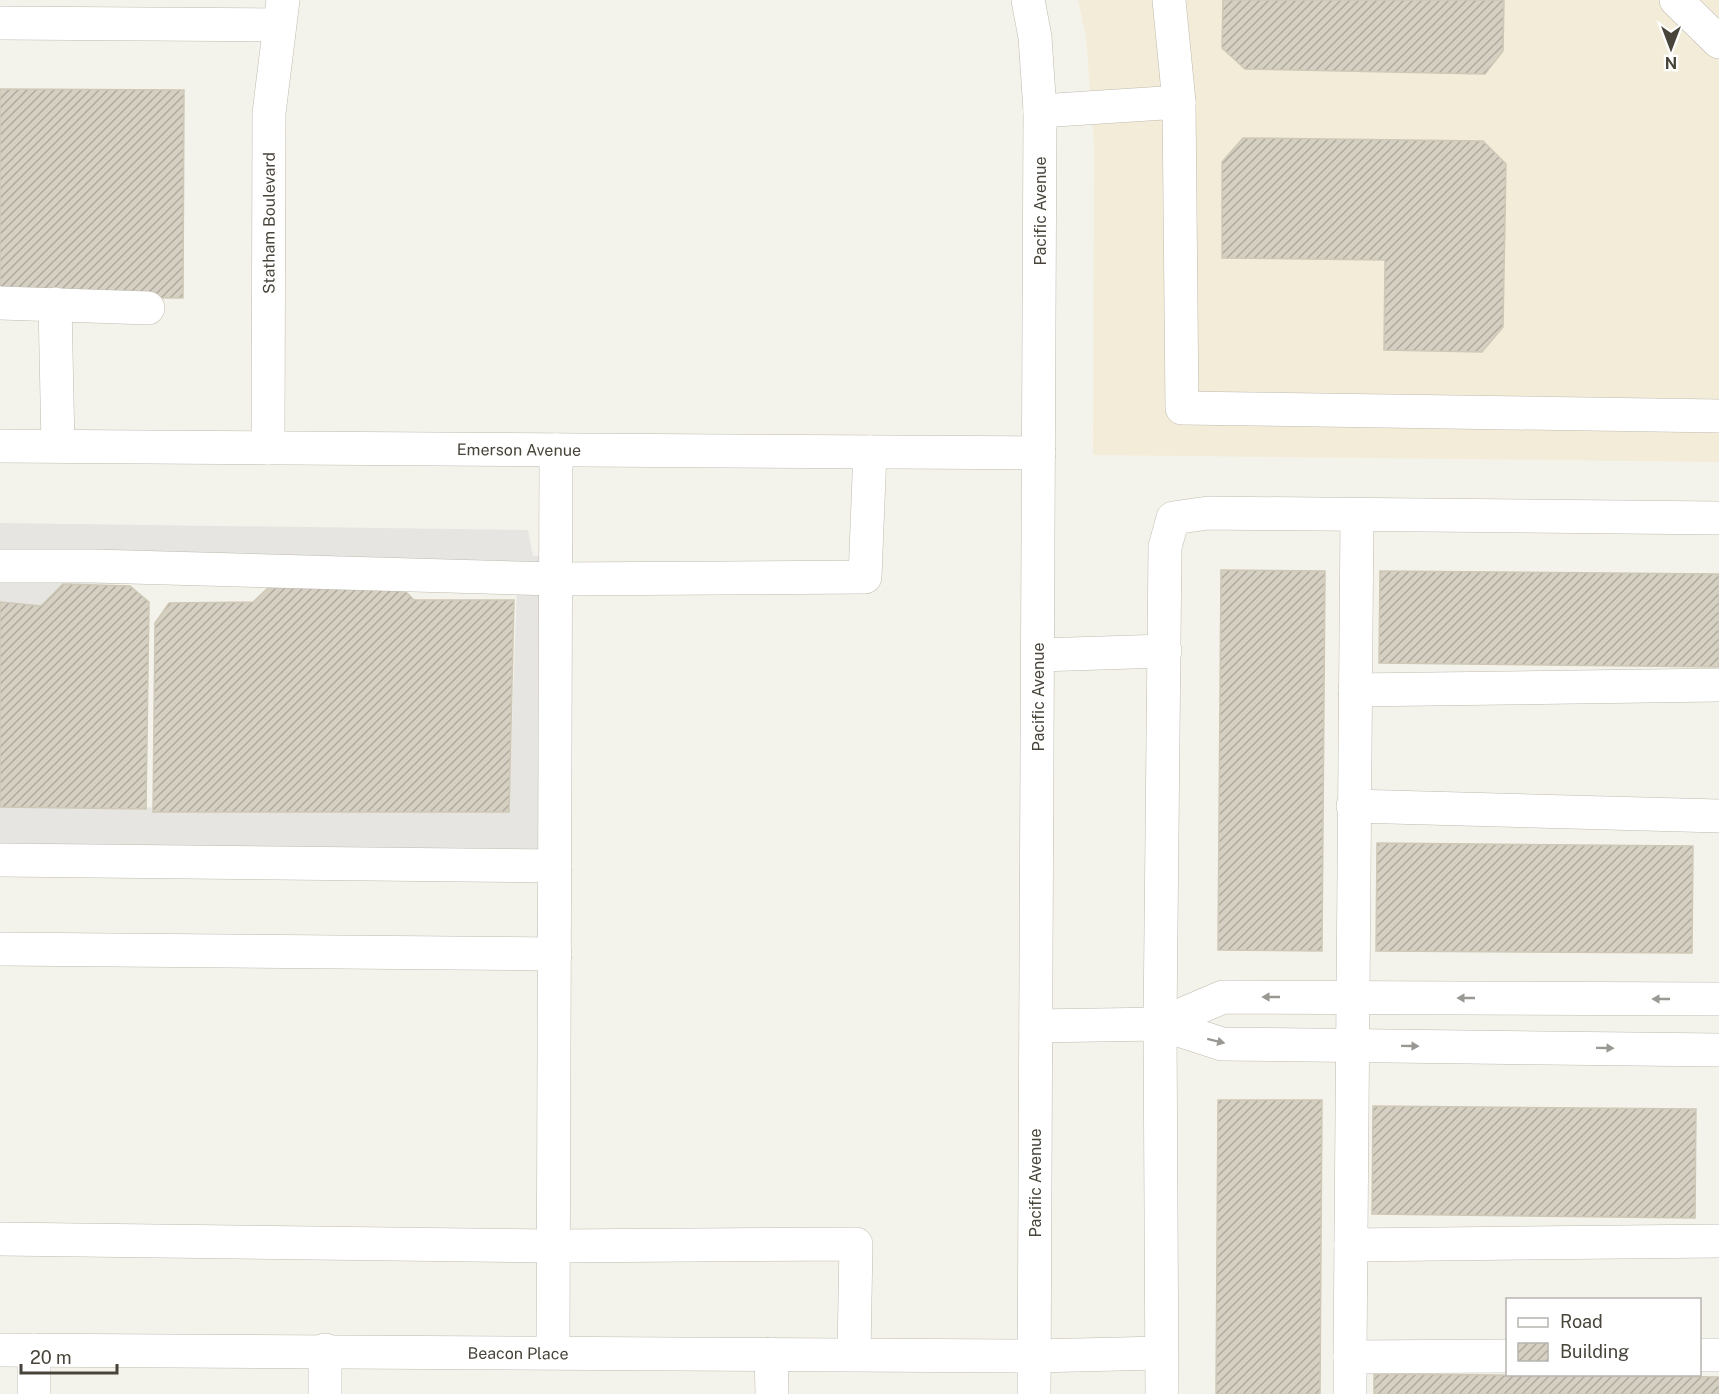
<svg xmlns="http://www.w3.org/2000/svg" width="1719" height="1394" viewBox="0 0 1719 1394" font-family="'Public Sans',sans-serif">
	<style>
		.commercial { fill: #f3ecd9 }
		.parking { fill: #e6e5e2 }
		.building { fill: url(#building-hatch); stroke: #cfc8b6; stroke-width: 1.5 }
		.lines { fill: none; stroke-linecap: round; stroke-linejoin: round }
		.minor-casing { stroke: #bfbbaf; stroke-width: 34 }
		.minor { stroke: #fff; stroke-width: 33 }
		.oneway { fill: #9a9893 }
		.labels { text-anchor: middle; dominant-baseline: central; stroke-width: 6; stroke-linejoin: round; paint-order: stroke }
		.street-label { font-size: 16px; fill: #48443a; stroke: #fff }
	</style>
	<defs>
		<pattern id="building-hatch" width="6" height="6" patternUnits="userSpaceOnUse" patternTransform="scale(1.5)"><rect width="6" height="6" fill="#d5d0c2"/><path d="M-1 1l2-2M0 6l6-6M5 7l2-2" fill="none" stroke="#afaa9f"/></pattern>
	</defs>
	<rect width="100%" height="100%" fill="#f4f3eb"/>
	<path class="commercial" d="M1078,0H1719V462L1093,455L1094,145L1086,37Z"/>
	<path class="parking" d="M0,523L528,530L533,556L554,554L548,851L0,848V806L509,811L517,584H64L41,606L0,602Z"/>
	<path class="building" d="M1223,0H1504L1503,51L1485,74L1245,69L1222,48Z
		M0,89L184,90L183,298L0,297Z
		M1243,138L1483,141L1506,164L1503,327L1482,352L1384,350L1385,260L1222,258V162Z
		M1221,570L1325,571L1322,951L1218,950Z
		M1380,571L1719,574V667L1379,663Z
		M63,584L130,586L149,602L146,809L0,807V602L41,606Z
		M268,588H402L414,600H514L509,812H153L155,623L169,603L253,602Z
		M1377,843L1693,846L1692,953L1376,951Z
		M1218,1100H1322L1320,1394H1216Z
		M1373,1106L1696,1109L1695,1218L1372,1214Z
		M1374,1374L1719,1377V1394H1374Z"/>
	<g class="lines">
		<g class="minor-casing">
			<g id="minor">
				<path d="M1028,0L1035,37L1040,111L1034,1394"/>
				<path d="M1169,0L1179,102"/>
				<path d="M1676,0L1719,42"/>
				<path d="M0,23L278,25"/>
				<path d="M1040,111L1179,102L1182,408L1719,416"/>
				<path d="M0,303L148,308"/>
				<path d="M55,304L58,446"/>
				<path id="s1" d="M0,446L1039,453"/>
				<path id="s2" d="M268,448L269,113L283,0"/>
				<path d="M0,566H94L556,579L865,577L870,452"/>
				<path d="M1038,655L1165,651"/>
				<path d="M1355,690L1719,685"/>
				<path d="M1353,806L1719,816"/>
				<path d="M0,860L555,866"/>
				<path d="M0,949L555,954"/>
				<path d="M1160,1024L1223,997L1719,999"/>
				<path d="M1036,1026L1160,1024L1222,1044L1719,1050"/>
				<path d="M0,1239L554,1246L856,1244L854,1354"/>
				<path d="M1351,1245L1719,1241"/>
				<path id="s3" d="M0,1350L1035,1356L1161,1353"/>
				<path d="M325,1350V1394"/>
				<path d="M553,1352L556,450"/>
				<path d="M771,1354L772,1394"/>
				<path d="M1700,1355H1719"/>
				<path d="M1350,1357L1357,515"/>
				<path d="M34,1394V1350"/>
				<path d="M1162,1394L1160,1024L1165,547L1173,518L1208,513L1719,518"/>
				<path d="M1350,1394V1357L1508,1356"/>
			</g>
		</g>
		<use href="#minor" class="minor"/>
	</g>
	<defs><path id="oneway-solid" d="M-6-.8H1V-3.2L6.5 0L1 3.2V.8H-6Z" transform="scale(1.5)"/></defs>
	<g class="oneway">
		<use href="#oneway-solid" transform="translate(1271 997) rotate(180)"/>
		<use href="#oneway-solid" transform="translate(1466 998) rotate(-180)"/>
		<use href="#oneway-solid" transform="translate(1661 999) rotate(-180)"/>
		<use href="#oneway-solid" transform="translate(1216 1041) rotate(14)"/>
		<use href="#oneway-solid" transform="translate(1410 1046) rotate(1)"/>
		<use href="#oneway-solid" transform="translate(1605 1048) rotate(1)"/>
	</g>
	<g class="labels">
		<g class="street-label">
			<text transform="translate(1040 211) rotate(-90)">Pacific Avenue</text>
			<text stroke="none"><textPath href="#s2" startOffset="225">Statham Boulevard</textPath></text>
			<text stroke="none"><textPath href="#s1" startOffset="519">Emerson Avenue</textPath></text>
			<text transform="translate(1038 697) rotate(-90)">Pacific Avenue</text>
			<text transform="translate(1035 1183) rotate(-90)">Pacific Avenue</text>
			<text stroke="none"><textPath href="#s3" startOffset="518">Beacon Place</textPath></text>
		</g>
	</g>
	<rect x="1506" y="1298" width="195" height="78" fill="#ffffff" stroke="#b6b4b0" stroke-width="1.5"/>
	<rect x="1518" y="1318" width="30" height="9" fill="#ffffff" stroke="#b6b4b0" stroke-width="1.5"/>
	<text x="1560" y="1328" font-size="18" fill="#48443a">Road</text>
	<rect x="1518" y="1343" width="30" height="18" fill="url(#building-hatch)" stroke="#b6b4b0" stroke-width="1.5"/>
	<text x="1560" y="1358" font-size="18" fill="#48443a">Building</text>
	<g transform="translate(1671 48) rotate(180)" stroke="#ffffff" stroke-width="4.5" paint-order="stroke">
	<path d="M0-4.5L10 22L0 15L-10 22Z" fill="#48443a"/>
	<text y="-9" font-size="16" font-weight="bold" text-anchor="middle" fill="#48443a">N</text>
	</g>
	<path d="M21 1364v9h96v-9" fill="none" stroke="#48443a" stroke-width="3"/>
	<text x="30" y="1364" font-size="18" fill="#48443a" stroke="#ffffff" stroke-width="4.5" paint-order="stroke">20 m</text>
</svg>
